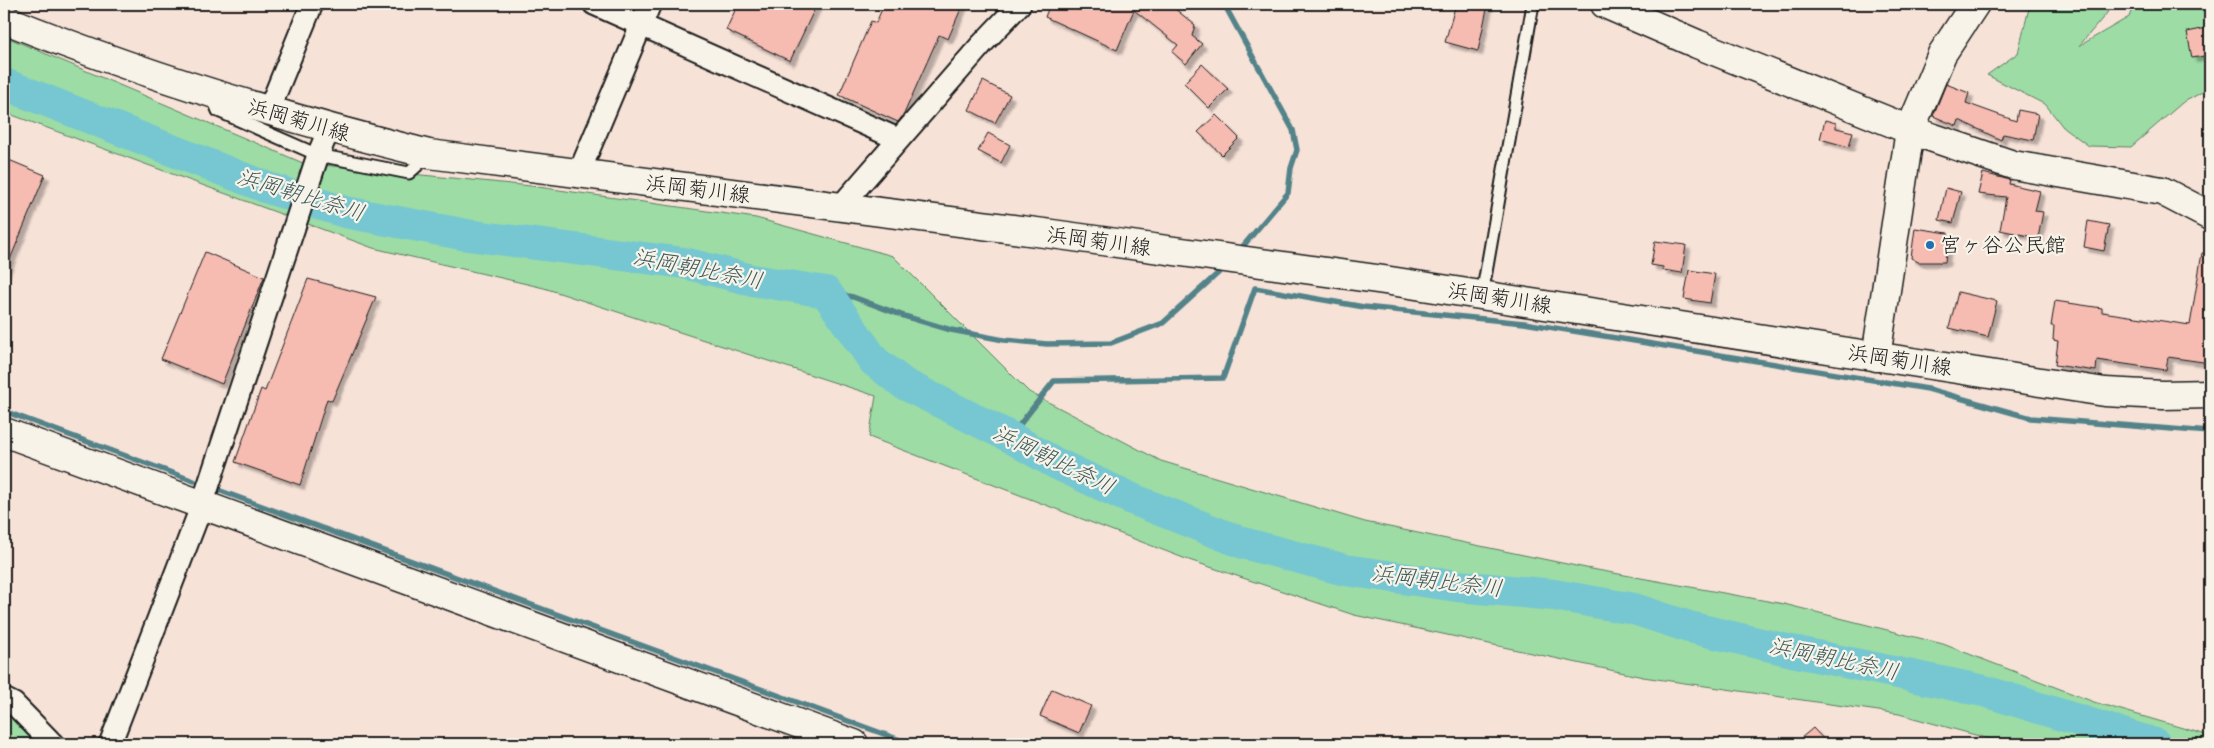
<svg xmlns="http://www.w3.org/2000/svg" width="2214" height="748" viewBox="0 0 2214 748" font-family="Caveat,'Klee One',sans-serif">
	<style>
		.green { fill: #9ddca4; stroke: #5c7c60 }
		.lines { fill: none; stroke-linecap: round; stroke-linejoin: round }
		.stream { stroke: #528389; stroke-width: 5.5 }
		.river { stroke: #76c7d1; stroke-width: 32 }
		.building { fill: #f6bbb1; stroke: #1c1c1c; filter: url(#shadow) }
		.lane-casing { stroke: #1c1c1c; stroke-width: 15 }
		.street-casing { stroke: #1c1c1c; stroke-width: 25 }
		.secondary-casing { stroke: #1c1c1c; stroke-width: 31 }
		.lane { stroke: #f7f3e8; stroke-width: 11 }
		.street { stroke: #f7f3e8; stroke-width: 21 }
		.secondary { stroke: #f7f3e8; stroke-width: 28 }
		.poi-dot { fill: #1f6fb2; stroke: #f7f3e8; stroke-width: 2 }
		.labels { text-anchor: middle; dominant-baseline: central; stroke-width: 4.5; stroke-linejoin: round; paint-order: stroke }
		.street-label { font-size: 21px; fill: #1c1c1c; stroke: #f7f3e8 }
		.poi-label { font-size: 21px; fill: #1c1c1c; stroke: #f7f3e8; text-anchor: start }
		.water-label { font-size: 22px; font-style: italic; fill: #3c585b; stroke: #f7f3e8 }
	</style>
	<defs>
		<filter id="shadow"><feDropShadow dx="4.5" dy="4.5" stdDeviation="1" flood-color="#0004"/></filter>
	</defs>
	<rect width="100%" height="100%" fill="#f7e2d8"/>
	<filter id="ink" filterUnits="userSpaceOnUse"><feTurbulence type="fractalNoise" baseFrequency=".02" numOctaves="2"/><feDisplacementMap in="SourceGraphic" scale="10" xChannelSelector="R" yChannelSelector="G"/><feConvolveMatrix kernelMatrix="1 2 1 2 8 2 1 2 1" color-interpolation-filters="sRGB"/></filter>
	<g filter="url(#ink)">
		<path class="green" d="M2030,4H2110L2107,13L2079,46L2129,17L2134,4H2210V88L2182,103L2131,147L2089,146L2063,127L2046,105L1987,75L2018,53Z
			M4,36L303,163L531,186L756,218L893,256L1029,392L1161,461L1365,522L1586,568L1784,604L1943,644L2094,702L2210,736V744H2008L1899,714L1643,677L1354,615L1186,559L869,437L876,396L544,288L373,248L4,112Z
			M4,703L45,744H4Z"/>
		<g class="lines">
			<path class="stream" d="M1224,4L1293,130L1297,150L1291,168L1288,193L1238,252
				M826,292L853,297L904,316L951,330L1004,340L1047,344L1111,343L1163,323L1226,266
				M4,411L194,481
				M1010,437L1054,381L1223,378L1255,288L1364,307L1524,323L1928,389L2031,418L2210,432
				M218,490L911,744"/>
			<path class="river" d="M4,84L268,188L345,212L467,235L684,263L752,280L826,292L874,361L904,384L1010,437L1055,463L1132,499L1243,543L1345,570L1457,586L1554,595L1634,609L1689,627L1792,651L1984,691L2155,744"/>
		</g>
		<path class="building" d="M738,4H817L790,61L726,30Z
			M884,4H963L948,39L939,35L904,114L898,122L839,95L871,21L876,23Z
			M1050,4H1169L1195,25L1192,36L1202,44L1186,64L1172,52L1178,45L1134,10L1117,50L1045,17Z
			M1456,4H1488L1478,51L1445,42Z
			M2207,28L2210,55L2192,58L2187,32Z
			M1202,64L1228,89L1209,108L1184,83Z
			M983,81L1010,95L995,123L969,110Z
			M1946,84L1969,93L1966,103L2016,121L2018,110L2038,114L2033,140L2003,134L2001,140L1959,120L1957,126L1933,116Z
			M1216,115L1239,138L1222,155L1198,132Z
			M1825,120L1836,123V128L1853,132L1849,147L1820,139Z
			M988,133L1010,145L1001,163L978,151Z
			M4,158L45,175L4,274Z
			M1983,173L2010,180L2009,184L2040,191L2035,211L2043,212L2038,238L2000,230L2006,197L1978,194Z
			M1946,188L1961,192L1953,223L1939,220Z
			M2088,221L2109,225L2104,251L2084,247Z
			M1915,228L1948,233L1945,262H1918L1911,258Z
			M1655,241L1686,245L1682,273L1663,270V267L1651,265Z
			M205,252L264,277L222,384L161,359Z
			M2202,253L2210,254V363L2168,357L2166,370L2097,360L2096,371L2055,365L2058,341L2053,340L2054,326H2051L2055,301L2102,308V312L2190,325Z
			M1689,270L1715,274L1710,303L1684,299Z
			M308,279L376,297L332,401L327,399L300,485L235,462L261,389L265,391Z
			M1958,292L1997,301L1988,337L1949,328Z
			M1052,689L1091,706L1079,733L1040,716Z
			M1813,728L1828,744H1794Z"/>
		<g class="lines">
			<g class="lane-casing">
				<path id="lane" d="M212,96L218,111L318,155L409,173L428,156
					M1482,295L1533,4"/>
			</g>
			<g class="street-casing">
				<path id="street" d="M594,4L898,139
					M268,112L312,4
					M579,173L650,4
					M841,206L982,44L1020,4
					M4,699L14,704L53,744
					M110,744L202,505L318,155L329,129"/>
			</g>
			<g class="secondary-casing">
				<path id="secondary" d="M1605,4L1697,44L1910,130L2013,165L2162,191L2210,216
					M4,19C142,75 285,118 429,154L1052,234L1384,280L2105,392L2163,395L2210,394
					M1876,357L1910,130L1942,54L1975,4
					M4,432L854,744"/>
			</g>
			<use href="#lane" class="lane"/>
			<use href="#street" class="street"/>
			<use href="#secondary" class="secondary"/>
		</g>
	</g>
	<circle class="poi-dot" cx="1930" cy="245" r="5"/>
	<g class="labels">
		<g class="street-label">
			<text transform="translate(299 120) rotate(16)">浜岡菊川線</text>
			<text transform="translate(698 189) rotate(7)">浜岡菊川線</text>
			<text transform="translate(1099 241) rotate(8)">浜岡菊川線</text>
			<text transform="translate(1500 298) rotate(9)">浜岡菊川線</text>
			<text transform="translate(1900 360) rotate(9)">浜岡菊川線</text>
		</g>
		<g class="poi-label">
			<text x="1940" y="245">宮ヶ谷公民館</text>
		</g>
		<g class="water-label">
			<text transform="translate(301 195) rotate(17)">浜岡朝比奈川</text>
			<text transform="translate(698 269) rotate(11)">浜岡朝比奈川</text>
			<text transform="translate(1054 460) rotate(26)">浜岡朝比奈川</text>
			<text transform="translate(1437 581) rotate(7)">浜岡朝比奈川</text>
			<text transform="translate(1834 659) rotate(12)">浜岡朝比奈川</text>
		</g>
	</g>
	<rect width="2214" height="748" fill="none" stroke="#f7f3e8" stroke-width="20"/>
	<rect x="10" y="10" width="2194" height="728" fill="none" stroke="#1c1c1c" stroke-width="2" filter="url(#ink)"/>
</svg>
